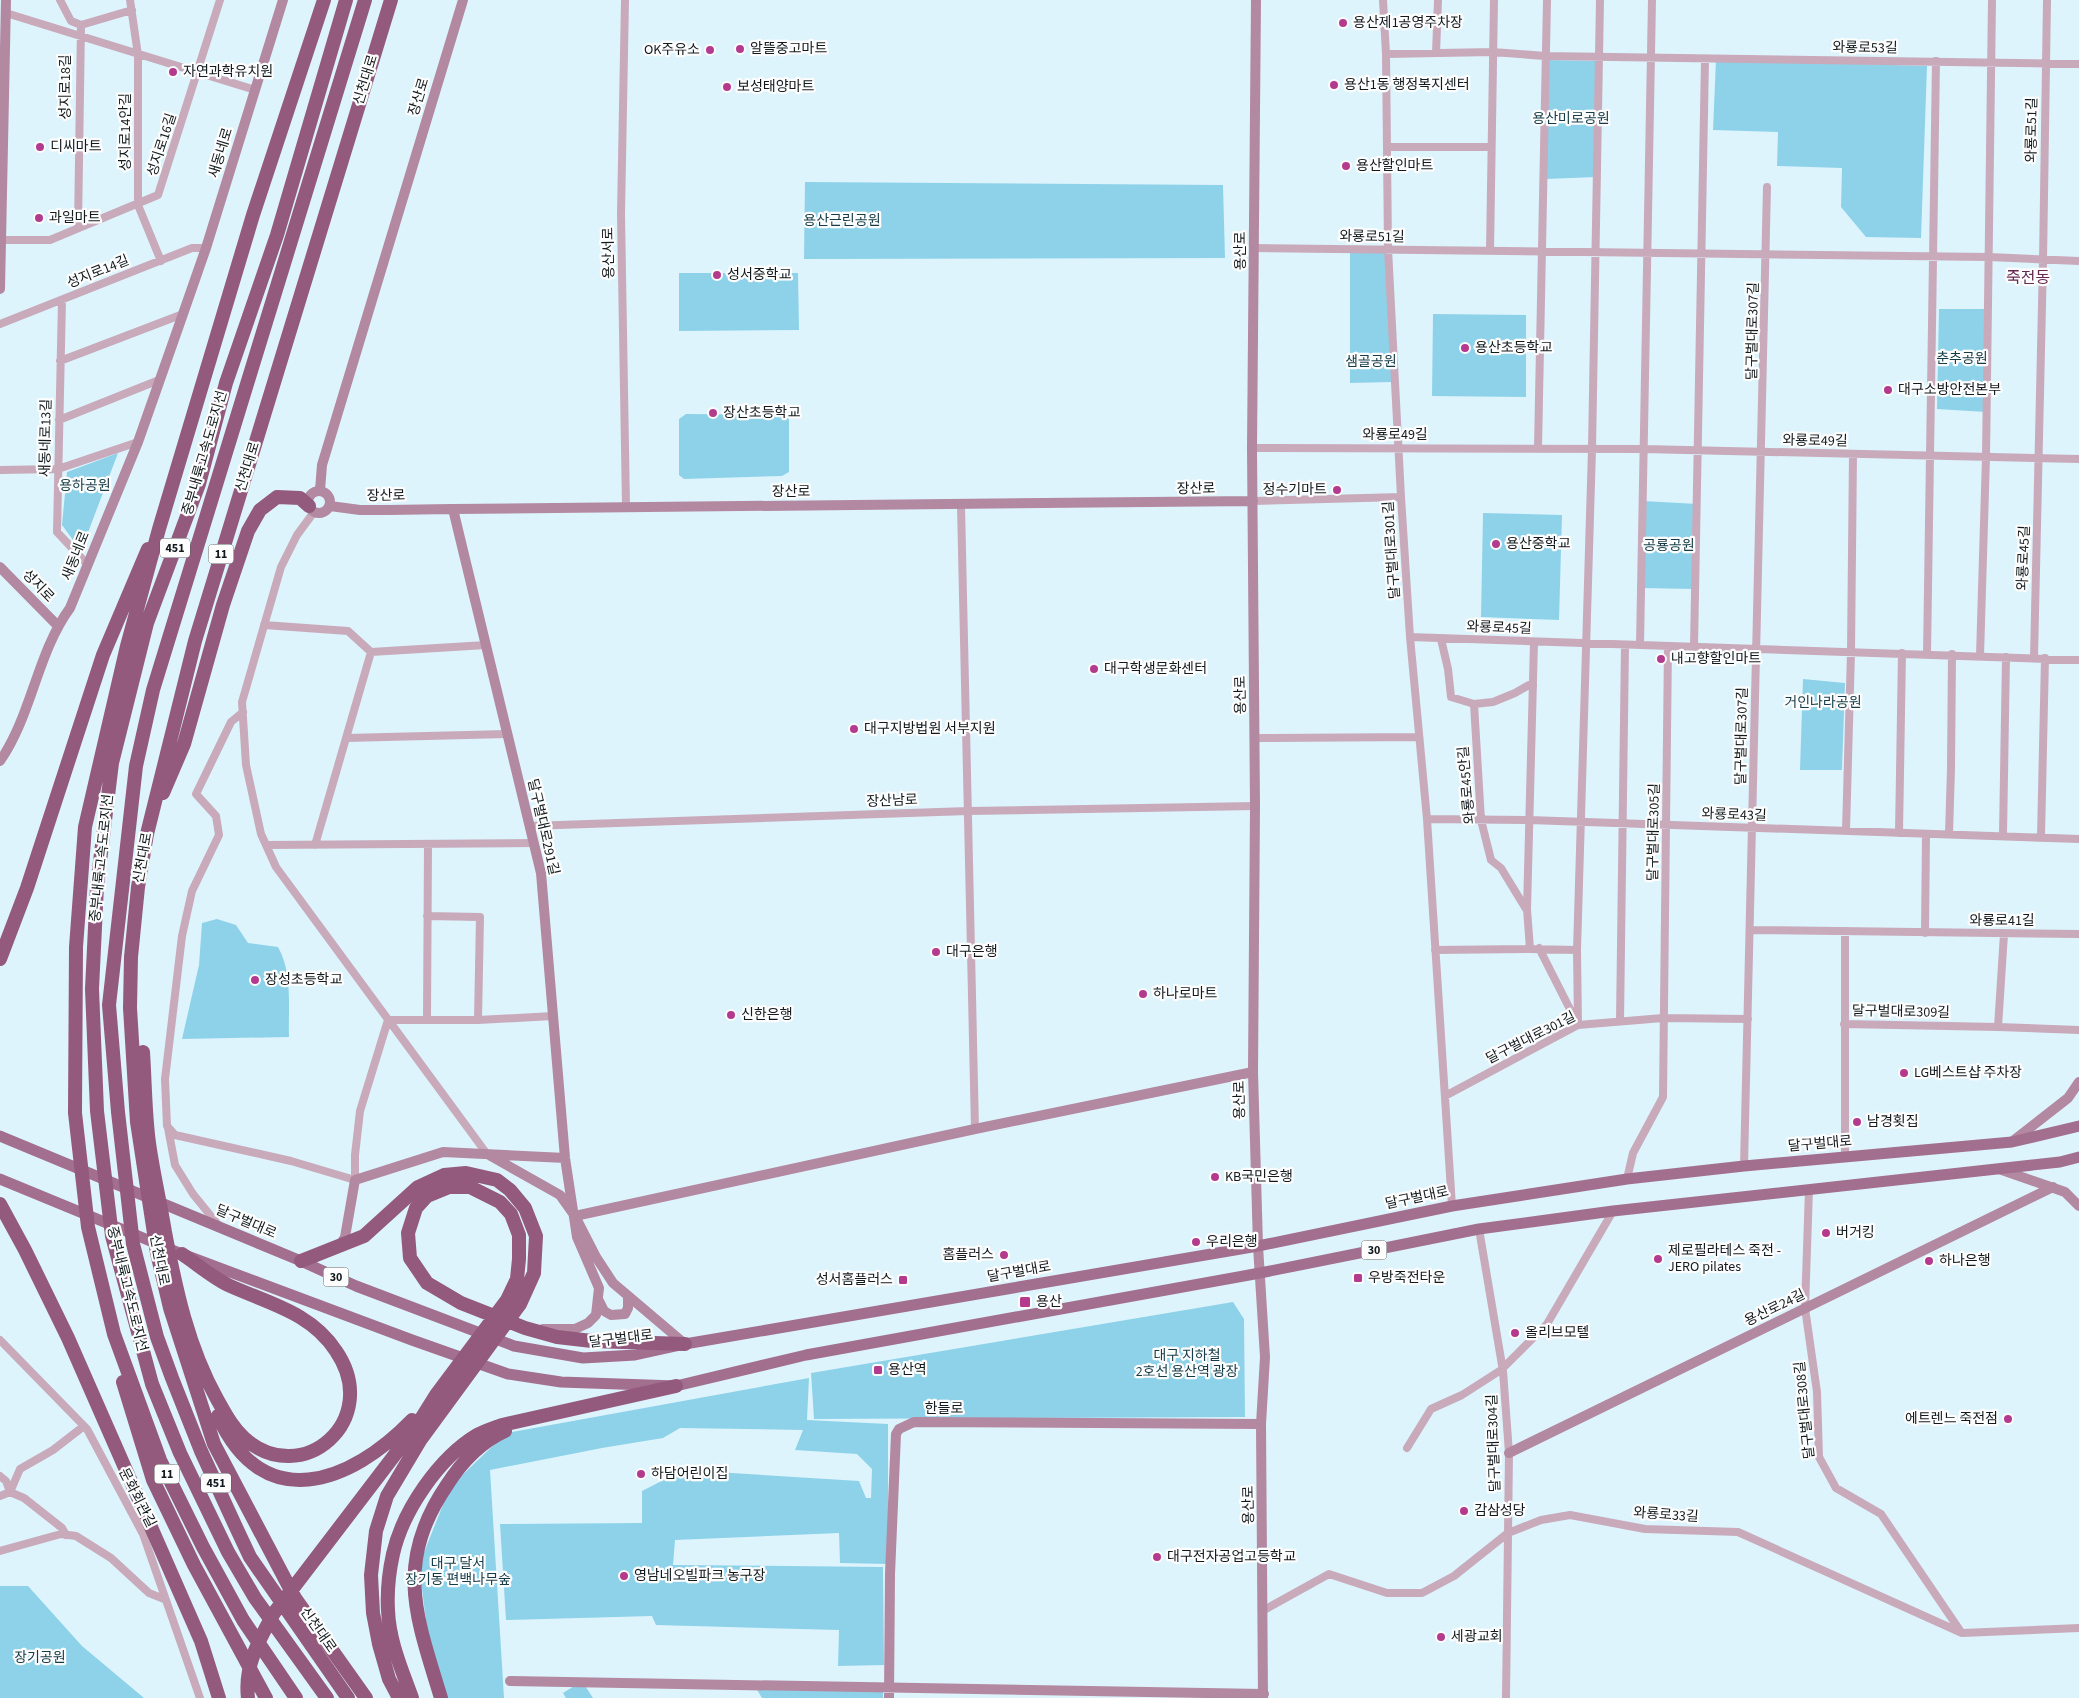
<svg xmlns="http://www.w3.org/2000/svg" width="2079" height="1698" viewBox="0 0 2079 1698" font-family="'Source Sans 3','Noto Sans KR',sans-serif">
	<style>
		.green { fill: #8ed2e9 }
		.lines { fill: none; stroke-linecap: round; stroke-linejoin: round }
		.street { stroke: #c8aabb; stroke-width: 8 }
		.secondary { stroke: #b388a1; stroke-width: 10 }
		.primary { stroke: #a36f8e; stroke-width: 11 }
		.highway { stroke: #945a7e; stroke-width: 14 }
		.poi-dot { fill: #b43a8d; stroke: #fdfdfd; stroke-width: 2 }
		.labels { text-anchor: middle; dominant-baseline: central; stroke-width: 4.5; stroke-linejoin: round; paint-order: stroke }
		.shield { fill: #fdfdfd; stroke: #585e60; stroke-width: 1 }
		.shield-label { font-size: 12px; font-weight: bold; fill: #121a1d }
		.poi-label { font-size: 14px; fill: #121a1d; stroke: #fdfdfd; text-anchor: start }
		.street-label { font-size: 14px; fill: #121a1d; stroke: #fdfdfd }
		.park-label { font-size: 14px; fill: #153c48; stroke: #fdfdfd }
		.quarter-label { font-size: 16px; fill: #672b52; stroke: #fdfdfd }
	</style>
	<rect width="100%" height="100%" fill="#ddf4fd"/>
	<path class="green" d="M1546,60L1598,61L1596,177L1545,179Z
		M1716,60L1927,66L1921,238L1866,237L1841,207L1842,168L1777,166L1778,132L1713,130Z
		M805,182L1223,185L1225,258L804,259Z
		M1350,249L1387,252L1392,382L1350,383Z
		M679,273H798L799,330L679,331Z
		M1939,309H1988L1986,412L1937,409Z
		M1433,314L1526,315V397L1432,396Z
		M686,414L789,415V472L782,476L684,479L679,475V419Z
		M118,453L81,551L62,525L67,472Z
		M1643,501L1697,504L1695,589L1641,588Z
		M1483,513L1562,515L1559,620L1481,617Z
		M1803,679L1845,683L1842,770H1800Z
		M217,919L236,925L248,943L278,947C293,973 288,1008 289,1037L182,1039L199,965L202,923Z
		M1233,1302L1244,1319L1245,1417L814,1419L811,1373Z
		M809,1378L807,1420L888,1424V1564L840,1563L839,1533L675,1540L673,1565L883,1567L884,1665L838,1666L839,1630L656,1625L652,1616L506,1620L500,1524L642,1523V1491L683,1470L859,1481L866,1498H873H871L872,1469L857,1454L795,1450L803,1430L680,1428L663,1438L602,1448L490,1470L504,1698H445L429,1645L419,1565L450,1487L506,1433Z
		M0,1586H28L82,1646L144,1698H0Z
		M582,1681L593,1698H566L563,1693Z
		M756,1688L883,1690V1698H762Z"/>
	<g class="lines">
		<path class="street" d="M60,0L71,21L81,25L78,227
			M130,0L138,55V205L161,261
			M625,0L621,214L626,506
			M1383,0L1386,54L1388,249L1401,497L1410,637L1427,819L1452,1206
			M6,13L255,90
			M81,25L132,10
			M1436,53L1438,0
			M1386,54L1493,52L1545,56L2079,64
			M1387,147H1491
			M1,240H50L158,195L220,0
			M1254,248L1989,257L2079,261
			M1490,251L1494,0
			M62,300L57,532L88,565
			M0,324L192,248H206
			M60,361L183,314
			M59,420L159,380
			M1252,448L1644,449L2079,459
			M1538,448L1547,0
			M0,470L58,469L138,442
			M1253,501L1401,497
			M961,506L975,1129
			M314,512L297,535L281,567L242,702L246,765L261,834L276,867L487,1154
			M264,625L348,631L371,652L315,845
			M1410,637L2079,660
			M1441,639L1448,669L1451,697L1474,704L1493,702L1515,693L1529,685L1533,686
			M1534,642L1527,909L1530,949L1577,950
			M1640,645L1652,0
			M1694,647L1705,59
			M371,652L486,645
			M1927,654L1936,61
			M1980,656L1986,457L1992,0
			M2034,658L2043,261L2047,0
			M1474,704L1481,820L1491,860L1501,868L1526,909
			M243,712L231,722L196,794L216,816L219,835L192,891L182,936L165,1079L167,1126L175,1135L291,1161L355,1180V1155L360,1111L388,1020H427L428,844
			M346,738L507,734
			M1255,738L1419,737
			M1427,819L1529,820L2079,839
			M529,826L968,811L1255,806
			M1846,831L1851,652L1853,454
			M1899,833L1902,653
			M1949,834L1951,768L1952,654
			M2003,835L2006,657
			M2041,837L2045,658
			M266,845L534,843
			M427,916L480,917L478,1020
			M1750,930L2079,934
			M1925,933L1926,834
			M1539,948L1577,1023
			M1435,950L1530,949
			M427,1020H478L553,1016
			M1620,1021L1625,645
			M1844,1024L1998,1027L2004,934
			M1578,1025L1577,950L1592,449L1600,0
			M1998,1027L2079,1030
			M1445,1096L1578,1025L1663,1018L1748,1019
			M168,1128L175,1165L193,1194L219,1226
			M1845,1157V931
			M1744,1166L1767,187
			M1627,1179L1633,1153L1663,1097L1668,646
			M1809,1189L1805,1308L1817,1392L1819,1457L1836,1488L1881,1514L1961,1632
			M1479,1229L1503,1371L1509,1453L1506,1698
			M0,1340L87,1429L143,1534L200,1698
			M1407,1448L1431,1409L1462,1395L1501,1370L1547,1324L1613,1211
			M0,1476L6,1481L10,1492L24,1498L62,1528L66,1535
			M0,1496L10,1492L20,1469L53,1450L84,1426
			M0,1551L61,1534L76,1536L111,1558L149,1593L164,1599
			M1264,1610L1329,1574L1387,1593H1422L1454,1576L1508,1533L1541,1520L1570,1515L1645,1529L1738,1532L1962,1633L2079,1628"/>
		<path class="secondary" d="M1256,0L1252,448L1255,806L1253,1072L1258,1246L1265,1357L1261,1424L1263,1698
			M0,289L6,0
			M320,490L322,465L463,0
			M308 502a11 11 0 1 1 22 0a11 11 0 1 1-22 0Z
			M330,506L360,510H388C676,505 964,506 1253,501
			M453,509L541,873L565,1158L577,1237L599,1288L596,1315L588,1323L575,1329H543
			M0,567L57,625
			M0,761C32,715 37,653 70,608L138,442L183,314L206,248L283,0
			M2013,1141L2068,1098L2079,1082
			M489,1155L560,1195L575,1216L596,1257L613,1283L685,1344
			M1999,1169L2065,1192L2079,1206
			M575,1216L975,1129L1253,1072
			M339,1247L345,1237L355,1180L443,1152L565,1158
			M599,1301L604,1311L611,1315L625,1314L628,1308V1296
			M1509,1453L2053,1187
			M510,1681L1264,1694
			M889,1698L890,1574L896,1434L899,1429L914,1422L1261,1424"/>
		<path class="primary" d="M0,1136L301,1261L356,1286L514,1346L583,1358L635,1355L685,1344L1258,1246L1452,1206L1627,1179L1744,1166L2012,1142L2079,1126
			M0,1179L182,1254L412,1340L508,1374L561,1382L676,1386L806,1355L1260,1273L1479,1229L1613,1211L2060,1162L2079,1157"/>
		<path class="highway" d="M163,793L184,744L223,605L248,531L260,510L277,497L300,498L309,506
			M0,959L27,888L103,655L148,549
			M143,1052C145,1082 145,1113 149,1143C153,1172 160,1202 165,1232C176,1290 188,1347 217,1399C225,1413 232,1427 244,1438C302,1490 383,1420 336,1351C311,1312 267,1303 228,1285C212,1277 197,1264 182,1254
			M0,1204L25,1250L68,1338L201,1641L219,1698
			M301,1261L364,1236L418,1187L444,1175L466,1173L497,1180L510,1190L525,1208L536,1236L534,1273L520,1304L421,1439L387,1496L376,1531L371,1575L373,1613L379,1644L389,1679L399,1698
			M123,1382L153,1480L194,1565L266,1698
			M218,1416C263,1516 350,1484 412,1420
			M248,1698C244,1666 259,1640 274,1613L416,1427L436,1395L507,1300L517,1279L519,1259V1235L511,1214L500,1202L470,1187H449L427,1196L416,1208L408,1233L410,1258L427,1283L461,1303L525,1328L557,1337L592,1341L685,1344
			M296,1698L243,1620L203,1547L160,1460L114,1334L88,1227L75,1113L76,947L85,827L127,646L159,529L253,215L324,0
			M327,1698L255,1598L228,1552L180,1453L152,1384L112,1236L97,1111L92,989L97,886L112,763L147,623L199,484L226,383L277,235L346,0
			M348,1698L250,1557L235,1525L201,1451L172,1378L157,1337L133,1244L118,1112L109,1005L136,766L153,690L365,0
			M366,1698L295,1598L214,1444L170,1308L157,1253L137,1122L130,1008L131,957L138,887L147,834L195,641L391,0
			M412,1698C402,1670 389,1641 388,1610C387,1592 389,1572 393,1554C403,1510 439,1458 477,1435C485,1431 494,1428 502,1425L676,1386
			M441,1698C416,1616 394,1563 447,1485C461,1463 481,1442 505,1431"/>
	</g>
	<g class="poi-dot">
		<circle cx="1343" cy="23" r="5"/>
		<circle cx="740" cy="49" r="5"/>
		<circle cx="710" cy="50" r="5"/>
		<circle cx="173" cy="72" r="5"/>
		<circle cx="1334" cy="85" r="5"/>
		<circle cx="727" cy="87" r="5"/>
		<circle cx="40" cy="147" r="5"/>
		<circle cx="1346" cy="166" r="5"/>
		<circle cx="39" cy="218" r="5"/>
		<circle cx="717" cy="275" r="5"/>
		<circle cx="1465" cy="348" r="5"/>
		<circle cx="1888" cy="390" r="5"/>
		<circle cx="713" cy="413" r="5"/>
		<circle cx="1337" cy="490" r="5"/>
		<circle cx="1496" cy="544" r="5"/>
		<circle cx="1661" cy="659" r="5"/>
		<circle cx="1094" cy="669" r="5"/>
		<circle cx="854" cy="729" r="5"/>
		<circle cx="936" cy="952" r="5"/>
		<circle cx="255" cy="980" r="5"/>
		<circle cx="1143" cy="994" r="5"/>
		<circle cx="731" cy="1015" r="5"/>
		<circle cx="1904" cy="1073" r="5"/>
		<circle cx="1857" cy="1122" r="5"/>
		<circle cx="1215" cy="1177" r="5"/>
		<circle cx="1826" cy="1233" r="5"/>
		<circle cx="1196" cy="1242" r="5"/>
		<circle cx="1004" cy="1255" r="5"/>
		<circle cx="1658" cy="1259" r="5"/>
		<circle cx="1929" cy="1261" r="5"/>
		<rect x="1353" y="1273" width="10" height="10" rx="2.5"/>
		<rect x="898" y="1275" width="10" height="10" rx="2.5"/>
		<rect x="1019" y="1296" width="12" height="12" rx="2.5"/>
		<circle cx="1515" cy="1333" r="5"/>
		<rect x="873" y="1365" width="10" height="10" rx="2.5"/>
		<circle cx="2008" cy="1419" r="5"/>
		<circle cx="641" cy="1474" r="5"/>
		<circle cx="1464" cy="1511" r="5"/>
		<circle cx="1157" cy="1557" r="5"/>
		<circle cx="624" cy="1576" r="5"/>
		<circle cx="1441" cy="1637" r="5"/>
	</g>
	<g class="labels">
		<g class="shield">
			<rect x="160" y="538.5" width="30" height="19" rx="4"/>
			<rect x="208.5" y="544.5" width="25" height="19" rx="4"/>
			<rect x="1361.5" y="1240.5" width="25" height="19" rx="4"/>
			<rect x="323.5" y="1267.5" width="25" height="19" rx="4"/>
			<rect x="154.5" y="1464.5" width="25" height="19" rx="4"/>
			<rect x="201" y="1473.5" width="30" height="19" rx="4"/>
		</g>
		<g class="shield-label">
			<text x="175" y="548">451</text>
			<text x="221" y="554">11</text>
			<text x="1374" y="1250">30</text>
			<text x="336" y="1277">30</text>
			<text x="167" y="1474">11</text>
			<text x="216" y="1483">451</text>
		</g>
		<g class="poi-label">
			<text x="1353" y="23">용산제1공영주차장</text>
			<text x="750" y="49">알뜰중고마트</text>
			<text x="700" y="50" text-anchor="end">OK주유소</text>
			<text x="183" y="72">자연과학유치원</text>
			<text x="1344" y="85">용산1동 행정복지센터</text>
			<text x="737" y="87">보성태양마트</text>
			<text x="50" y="147">디씨마트</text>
			<text x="1356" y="166">용산할인마트</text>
			<text x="49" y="218">과일마트</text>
			<text x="727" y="275">성서중학교</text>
			<text x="1475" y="348">용산초등학교</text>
			<text x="1898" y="390">대구소방안전본부</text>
			<text x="723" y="413">장산초등학교</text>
			<text x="1327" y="490" text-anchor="end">정수기마트</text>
			<text x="1506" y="544">용산중학교</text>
			<text x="1671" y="659">내고향할인마트</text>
			<text x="1104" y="669">대구학생문화센터</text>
			<text x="864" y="729">대구지방법원 서부지원</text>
			<text x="946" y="952">대구은행</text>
			<text x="265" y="980">장성초등학교</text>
			<text x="1153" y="994">하나로마트</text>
			<text x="741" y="1015">신한은행</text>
			<text x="1914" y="1073">LG베스트샵 주차장</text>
			<text x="1867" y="1122">남경횟집</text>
			<text x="1225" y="1177">KB국민은행</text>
			<text x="1836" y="1233">버거킹</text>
			<text x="1206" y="1242">우리은행</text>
			<text x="1668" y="1251">제로필라테스 죽전 -<tspan x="1668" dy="16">JERO pilates</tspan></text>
			<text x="994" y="1255" text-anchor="end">홈플러스</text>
			<text x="1939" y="1261">하나은행</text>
			<text x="1368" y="1278">우방죽전타운</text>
			<text x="893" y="1280" text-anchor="end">성서홈플러스</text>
			<text x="1036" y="1302">용산</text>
			<text x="1525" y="1333">올리브모텔</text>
			<text x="888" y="1370">용산역</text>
			<text x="1998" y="1419" text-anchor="end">에트렌느 죽전점</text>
			<text x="651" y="1474">하담어린이집</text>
			<text x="1474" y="1511">감삼성당</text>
			<text x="1167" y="1557">대구전자공업고등학교</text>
			<text x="634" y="1576">영남네오빌파크 농구장</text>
			<text x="1451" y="1637">세광교회</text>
		</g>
		<g class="street-label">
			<text transform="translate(1865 48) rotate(1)">와룡로53길</text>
			<text transform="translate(366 80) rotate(-73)">신천대로</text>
			<text transform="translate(66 87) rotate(-90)">성지로18길</text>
			<text transform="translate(419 97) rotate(-73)">장산로</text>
			<text transform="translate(2032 130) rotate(-89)">와룡로51길</text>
			<text transform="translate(126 132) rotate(-90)">성지로14안길</text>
			<text transform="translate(162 145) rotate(-72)">성지로16길</text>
			<text transform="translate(221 153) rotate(-73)">새동네로</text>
			<text transform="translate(1372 237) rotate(1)">와룡로51길</text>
			<text transform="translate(1241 251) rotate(-90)">용산로</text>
			<text transform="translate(609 253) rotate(-91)">용산서로</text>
			<text transform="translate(98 272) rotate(-22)">성지로14길</text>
			<text transform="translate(1753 331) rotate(-89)">달구벌대로307길</text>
			<text x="1395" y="435">와룡로49길</text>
			<text transform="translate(46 438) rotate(-89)">새동네로13길</text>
			<text transform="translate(1815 441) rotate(1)">와룡로49길</text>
			<text transform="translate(205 453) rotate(-74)">중부내륙고속도로지선</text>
			<text transform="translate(248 467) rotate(-73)">신천대로</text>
			<text transform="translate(1196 489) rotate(-1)">장산로</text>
			<text x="791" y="492">장산로</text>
			<text transform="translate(386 496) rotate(-1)">장산로</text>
			<text transform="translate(1392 550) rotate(-94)">달구벌대로301길</text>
			<text transform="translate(76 556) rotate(-68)">새동네로</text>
			<text transform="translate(2024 558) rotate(-88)">와룡로45길</text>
			<text transform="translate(38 586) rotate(46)">성지로</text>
			<text transform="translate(1499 628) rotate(2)">와룡로45길</text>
			<text transform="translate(1241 695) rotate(-91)">용산로</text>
			<text transform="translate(1742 736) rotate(-89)">달구벌대로307길</text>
			<text transform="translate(1467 785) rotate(-95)">와룡로45안길</text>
			<text transform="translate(892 801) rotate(-2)">장산남로</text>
			<text transform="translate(1734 815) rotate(2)">와룡로43길</text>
			<text transform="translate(543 827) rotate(77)">달구벌대로291길</text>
			<text transform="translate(1654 832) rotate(-89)">달구벌대로305길</text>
			<text transform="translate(102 858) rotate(-84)">중부내륙고속도로지선</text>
			<text transform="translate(143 858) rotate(-80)">신천대로</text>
			<text x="2002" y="921">와룡로41길</text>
			<text transform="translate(1901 1012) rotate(1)">달구벌대로309길</text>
			<text transform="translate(1531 1038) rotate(-27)">달구벌대로301길</text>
			<text transform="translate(1240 1100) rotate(-91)">용산로</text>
			<text transform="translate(1820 1144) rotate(-5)">달구벌대로</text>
			<text transform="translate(1417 1198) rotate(-12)">달구벌대로</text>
			<text transform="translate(246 1222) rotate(23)">달구벌대로</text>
			<text transform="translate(159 1260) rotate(79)">신천대로</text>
			<text transform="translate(1019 1272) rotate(-10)">달구벌대로</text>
			<text transform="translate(127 1289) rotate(76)">중부내륙고속도로지선</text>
			<text transform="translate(1775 1308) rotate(-26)">용산로24길</text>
			<text transform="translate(621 1339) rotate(-7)">달구벌대로</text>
			<text x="944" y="1409">한들로</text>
			<text transform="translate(1805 1410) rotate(-96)">달구벌대로308길</text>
			<text transform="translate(1494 1443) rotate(-92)">달구벌대로304길</text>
			<text transform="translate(137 1498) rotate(63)">문화회관길</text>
			<text transform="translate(1249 1505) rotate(-91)">용산로</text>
			<text transform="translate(1666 1515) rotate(4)">와룡로33길</text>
			<text transform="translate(318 1630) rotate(55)">신천대로</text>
		</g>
		<g class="park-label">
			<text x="1571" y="119">용산미로공원</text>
			<text x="842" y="221">용산근린공원</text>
			<text x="1962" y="359">춘추공원</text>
			<text x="1371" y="362">샘골공원</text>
			<text x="85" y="486">용하공원</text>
			<text x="1669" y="546">공룡공원</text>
			<text x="1823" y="703">거인나라공원</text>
			<text x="1187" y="1356">대구 지하철<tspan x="1187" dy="16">2호선 용산역 광장</tspan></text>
			<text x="458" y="1564">대구 달서<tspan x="458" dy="16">장기동 편백나무숲</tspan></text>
			<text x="40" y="1658">장기공원</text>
		</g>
		<g class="quarter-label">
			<text x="2028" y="278">죽전동</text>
		</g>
	</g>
</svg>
